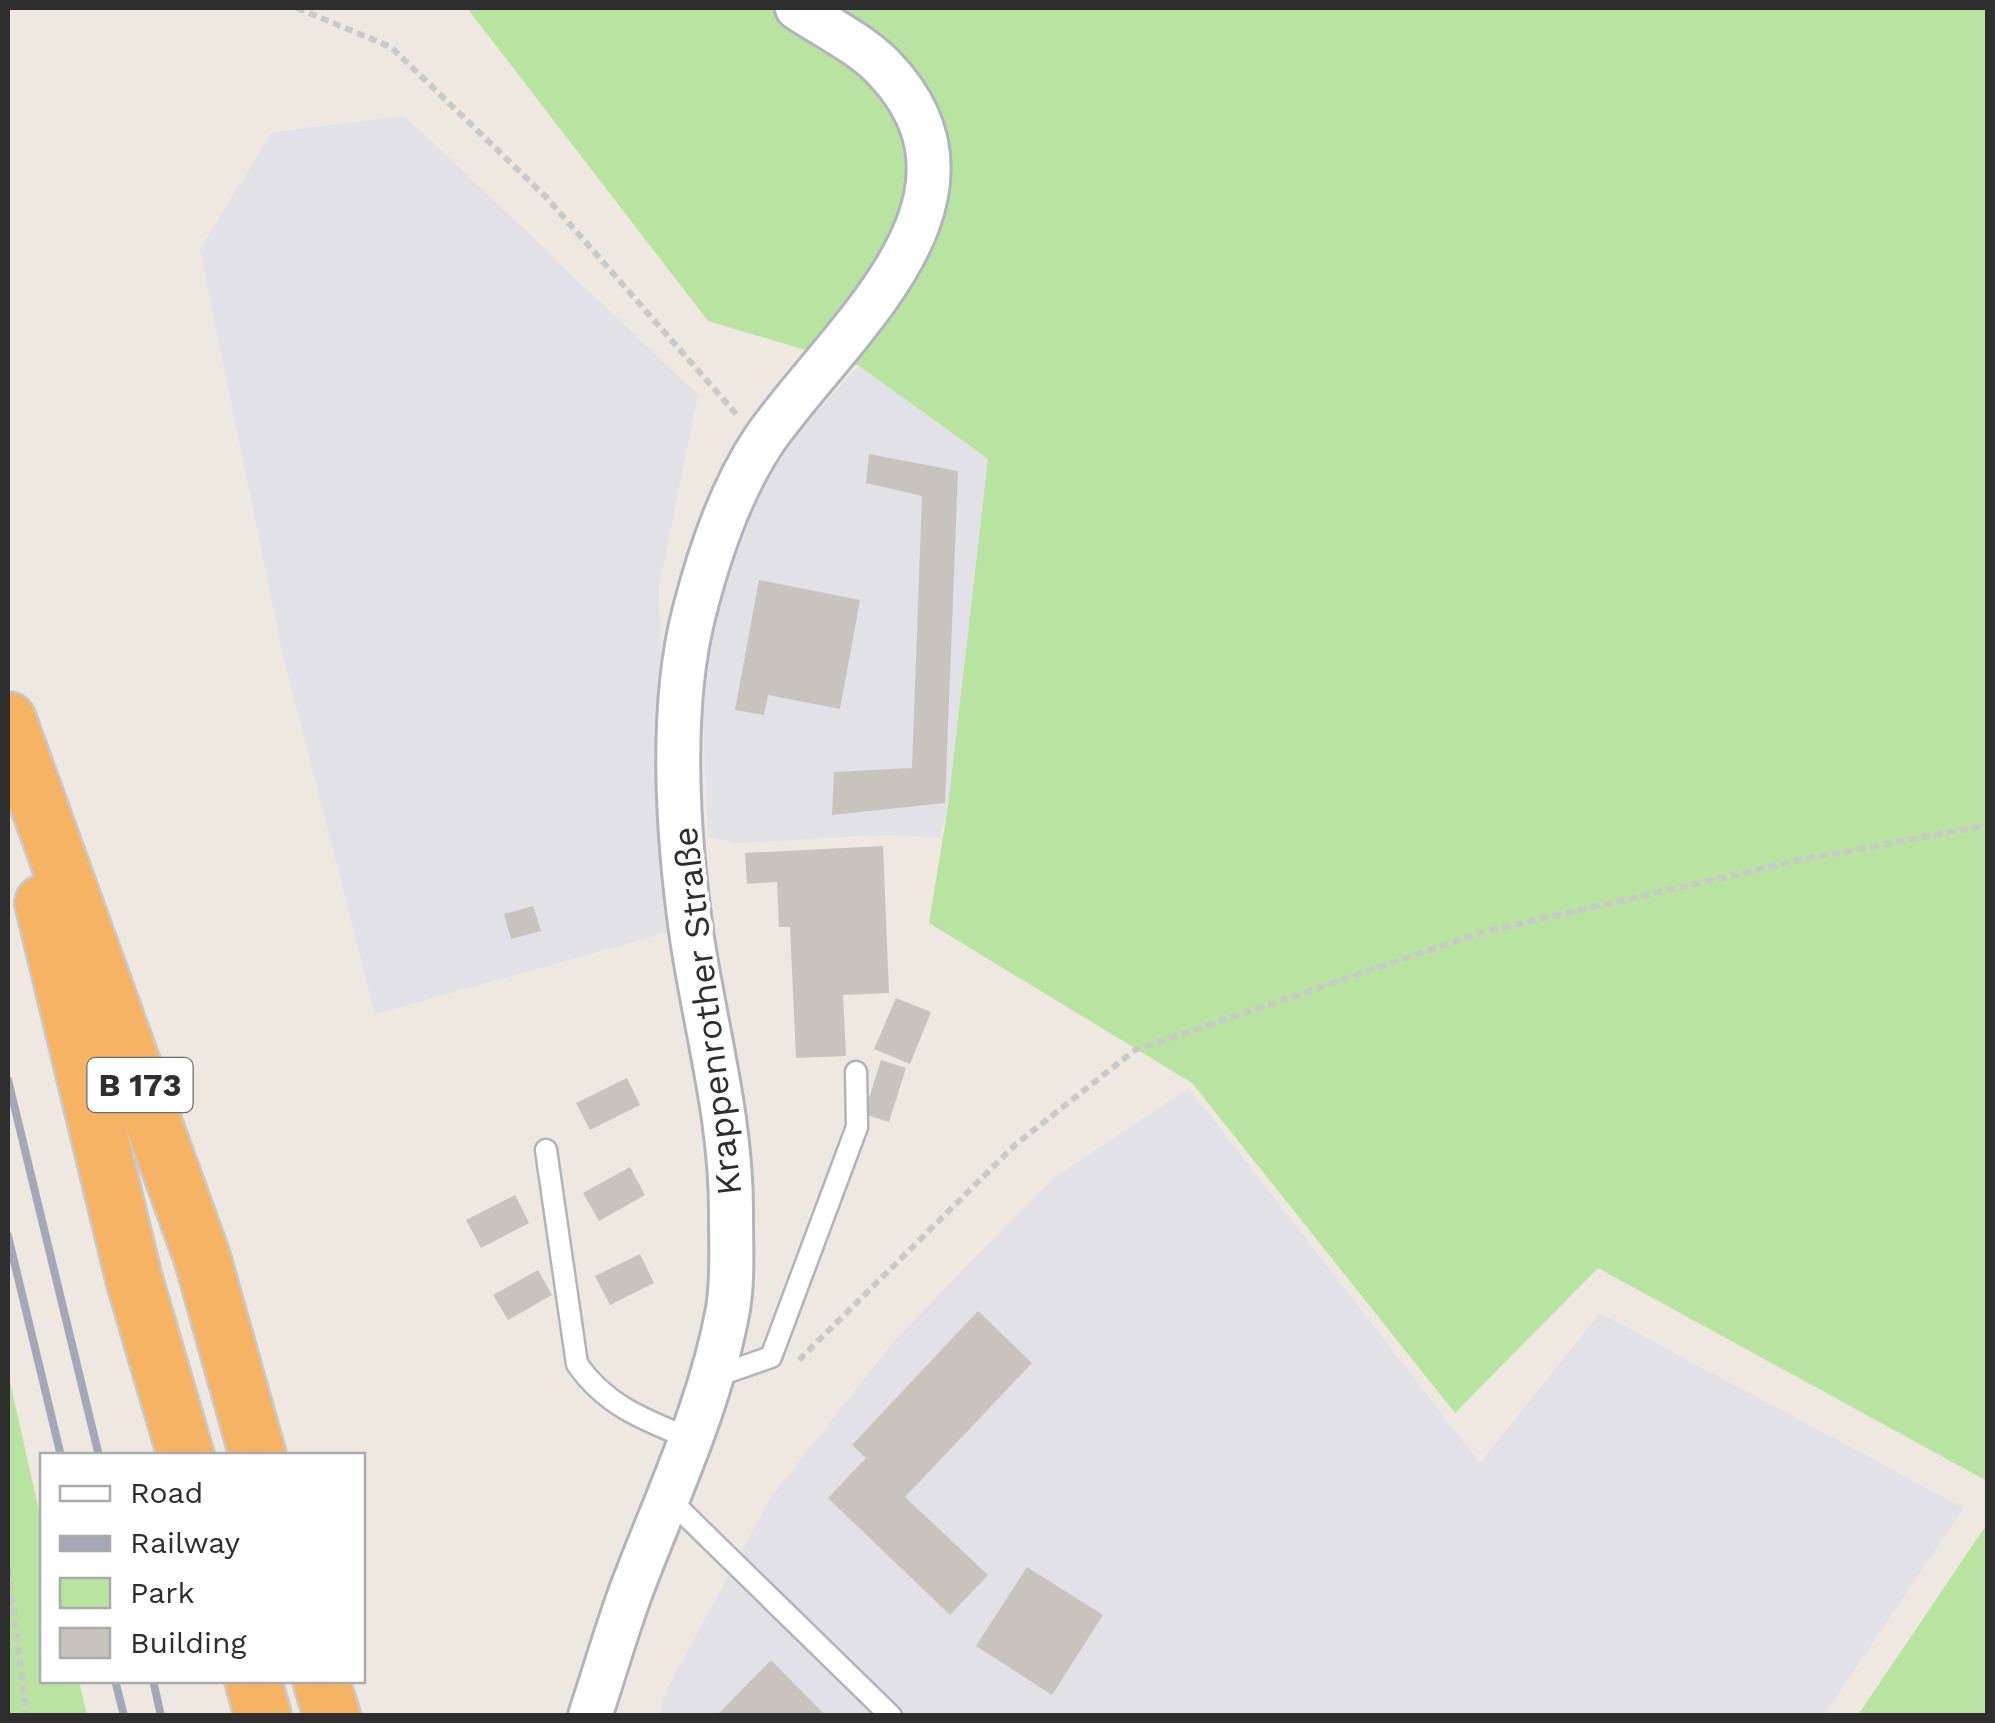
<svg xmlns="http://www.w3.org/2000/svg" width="1995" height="1723" viewBox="0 0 1995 1723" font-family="'Work Sans',sans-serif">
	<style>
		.industrial { fill: #e3e1e8 }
		.green { fill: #b9e3a0 }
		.building { fill: #c8c3bc }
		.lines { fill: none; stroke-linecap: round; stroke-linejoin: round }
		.service-casing { stroke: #b1b4be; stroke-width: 25 }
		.minor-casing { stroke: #b1b4be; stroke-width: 48 }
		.trunk-casing { stroke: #c9c9c9; stroke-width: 60 }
		.path { stroke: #c9c9c9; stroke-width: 6; stroke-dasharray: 8 5; stroke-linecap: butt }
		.service { stroke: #fff; stroke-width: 20 }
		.minor { stroke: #fff; stroke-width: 42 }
		.trunk { stroke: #f5b363; stroke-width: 55 }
		.rail { stroke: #a3a7b7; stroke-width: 8 }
		.labels { text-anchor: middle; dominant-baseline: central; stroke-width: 8; stroke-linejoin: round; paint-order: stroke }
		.shield { fill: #fff; stroke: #6d6d6d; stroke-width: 2.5 }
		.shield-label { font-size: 32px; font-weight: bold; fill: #2e2e2e }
		.street-label { font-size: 35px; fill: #2e2e2e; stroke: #fff }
	</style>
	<rect width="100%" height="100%" fill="#efe8e1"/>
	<path class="industrial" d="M405,116L698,395L659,588L669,932L375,1014L281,647L200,249L272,132Z
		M859,366L988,459L948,806L940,838L887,835L738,843L708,837L701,677L721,570L758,491L805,425Z
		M1189,1088L1480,1463L1600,1313L1964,1508L1824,1715L659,1716L665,1693L771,1497L895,1340L1052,1179Z"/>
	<path class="green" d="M467,8H1987V1481L1598,1268L1455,1413L1192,1083L929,923L948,806L988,459L859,366L708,321Z
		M8,1373L42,1524V1680L79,1681L87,1715H8Z
		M1987,1524V1715H1858Z"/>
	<path class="building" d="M869,454L958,471L945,803L832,815L834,772L912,768L922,496L866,483Z
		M759,580L860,600L840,709L768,695L764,715L735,710Z
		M883,846L889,993L843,995L846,1056L796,1058L790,927H779L777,882L747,884L745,853Z
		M533,906L541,931L511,939L504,914Z
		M896,998L931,1012L910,1064L874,1049Z
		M881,1060L906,1068L889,1122L864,1114Z
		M627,1078L640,1105L590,1130L576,1103Z
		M630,1167L645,1195L599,1221L583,1193Z
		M515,1195L529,1223L481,1248L466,1220Z
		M640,1254L654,1283L610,1305L595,1276Z
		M538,1270L552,1295L508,1320L493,1295Z
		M978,1311L1032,1363L905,1497L988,1575L950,1615L828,1498L866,1458L852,1445Z
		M1027,1567L1103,1615L1052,1695L976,1646Z
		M771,1660L826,1716H716Z"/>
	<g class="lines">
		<g class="service-casing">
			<path id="service" d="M546,1150L577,1364C606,1406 645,1420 691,1439
				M714,1377L771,1357L857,1127L856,1072
				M669,1499L891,1716"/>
		</g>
		<g class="minor-casing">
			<path id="minor" d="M590,1716C604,1674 616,1632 631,1591C666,1498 710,1408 728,1309C733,1279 731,1246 731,1216C732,1121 706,1031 692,938C678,839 669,710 694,613C709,554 730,491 764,440C837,334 1012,199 882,66C859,43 824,26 797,8"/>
		</g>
		<g class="trunk-casing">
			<path id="trunk" d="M8,720L202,1257L258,1456
				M43,903L134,1279L186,1456
				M253,1680L263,1716
				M321,1680L332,1716"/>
		</g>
		<path class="path" d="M297,8L391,47L546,197L738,416
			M799,1360L1015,1145L1135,1050L1487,931L1805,859L1988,825
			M8,1569L27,1716"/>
		<use href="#service" class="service"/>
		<use href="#minor" class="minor"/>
		<use href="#trunk" class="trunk"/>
		<path class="rail" d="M8,1080L99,1456
			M8,1236L61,1456
			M115,1680L124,1716
			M153,1680L161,1716"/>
	</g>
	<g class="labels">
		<rect class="shield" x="87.5" y="1058" width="105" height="54" rx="8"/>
		<g class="shield-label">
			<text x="140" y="1085">B 173</text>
		</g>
		<g class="street-label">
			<text transform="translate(707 1011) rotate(-97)">Krappenrother Straße</text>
		</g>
	</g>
	<rect width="1995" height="1723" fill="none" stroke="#2e2e2e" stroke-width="20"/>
	<rect x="40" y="1453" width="325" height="230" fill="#ffffff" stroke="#ababab" stroke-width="2.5"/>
	<rect x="60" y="1486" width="50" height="15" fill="#ffffff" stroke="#ababab" stroke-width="2.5"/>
	<text x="130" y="1503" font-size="30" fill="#2e2e2e">Road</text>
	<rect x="60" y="1536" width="50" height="15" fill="#a3a7b7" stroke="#ababab" stroke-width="2.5"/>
	<text x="130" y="1553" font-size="30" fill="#2e2e2e">Railway</text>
	<rect x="60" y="1578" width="50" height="30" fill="#b9e3a0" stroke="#ababab" stroke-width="2.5"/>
	<text x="130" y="1603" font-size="30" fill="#2e2e2e">Park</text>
	<rect x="60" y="1628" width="50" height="30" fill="#c8c3bc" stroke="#ababab" stroke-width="2.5"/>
	<text x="130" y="1653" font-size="30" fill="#2e2e2e">Building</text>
</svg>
